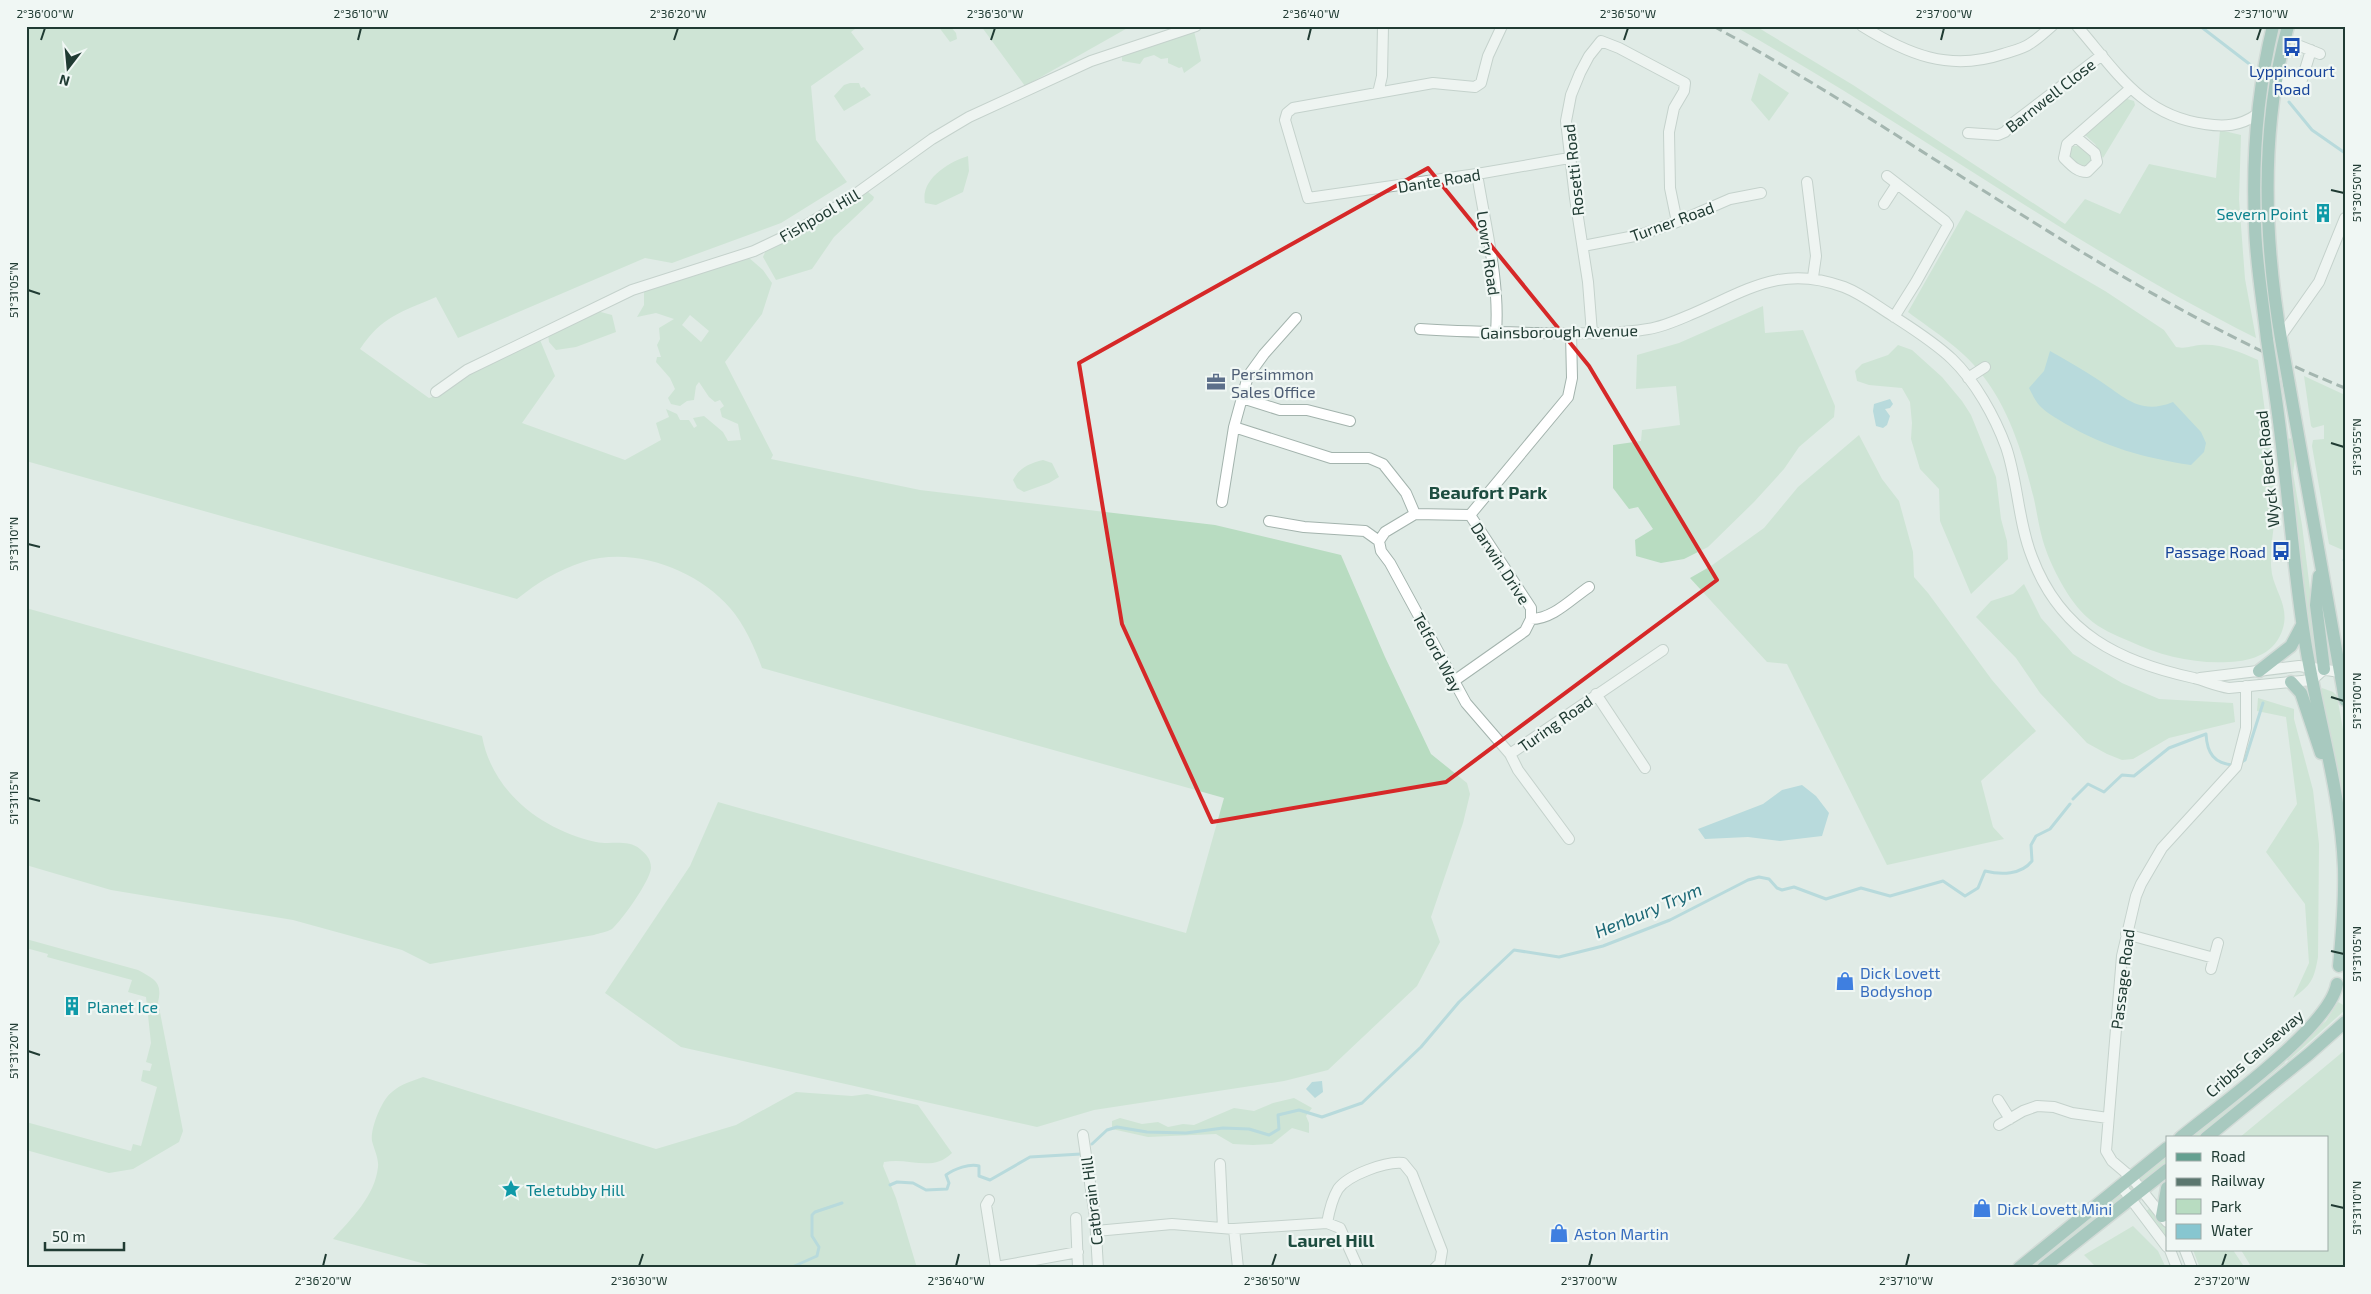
<svg xmlns="http://www.w3.org/2000/svg" width="2371" height="1294" viewBox="0 0 2371 1294" font-family="'Exo 2',sans-serif">
	<style>
		.green { fill: #b8dcc1; fill-rule: evenodd }
		.water { fill: #87c6d0 }
		.lines { fill: none; stroke-linecap: round; stroke-linejoin: round }
		.stream { stroke: #87c6d0; stroke-width: 3 }
		.minor-casing { stroke: #a3b3ad; stroke-width: 12 }
		.major-casing { stroke: #c1c8c6; stroke-width: 15 }
		.minor { stroke: #fff; stroke-width: 10 }
		.major { stroke: #64a090; stroke-width: 12 }
		.rail { stroke: #5b776f; stroke-width: 3; stroke-dasharray: 10 5; stroke-linecap: butt }
		.major-bridge-casing { stroke: #c1c8c6; stroke-width: 15; stroke-linecap: butt }
		.major-bridge { stroke: #64a090; stroke-width: 12 }
		.marked { fill: none; stroke: #d62828; stroke-width: 4; stroke-linejoin: round }
		.ticks { fill: none; stroke: #203b33; stroke-width: 2 }
		.labels { text-anchor: middle; dominant-baseline: central; stroke-width: 4.5; stroke-linejoin: round; paint-order: stroke }
		.transit-label { font-size: 16px; fill: #164399; stroke: #f0f7f4 }
		.street-label { font-size: 16px; fill: #203b33; stroke: #f0f7f4 }
		.culture-label { font-size: 16px; fill: #0d838f; stroke: #f0f7f4; text-anchor: start }
		.service-label { font-size: 16px; fill: #4e5e75; stroke: #f0f7f4; text-anchor: start }
		.shop-label { font-size: 16px; fill: #366cbe; stroke: #f0f7f4; text-anchor: start }
		.neighbourhood-label { font-size: 18px; font-weight: bold; fill: #1d4d40; stroke: #f0f7f4 }
		.water-label { font-size: 18px; font-style: italic; fill: #1b6876; stroke: #f0f7f4 }
		.neatline { fill: none; stroke: #203b33; stroke-width: 2 }
		.ticks-label { font-size: 12px; text-anchor: middle; fill: #203b33 }
	</style>
	<rect width="100%" height="100%" fill="#e0ebe6"/>
	<path class="green" d="M26,26H859L851,32L864,49L811,86L816,140L847,182L781,223L672,263L645,258L458,338L436,297C402,312 382,316 360,349L429,398L442,394L470,373L540,340L555,376L522,423L625,460L661,440L656,423L669,417L666,409L677,414L680,420H689L694,428L697,426L693,418L704,416L723,432L728,441L741,440L738,424L722,417L720,409L724,406L720,400L715,402L709,397L699,382L696,386L694,400L687,401L680,406L671,404L668,398L675,389L670,378L656,362L657,357H661L657,345L660,339L659,328L674,319L656,313L637,317L644,305V290L748,257L763,270L772,283L762,314L725,362L773,455L771,459L920,490L1215,525L1341,555L1385,657L1431,754L1467,783L1470,794L1463,823L1431,917L1440,942L1417,986L1328,1070L1284,1081L1094,1110L1037,1127L681,1047L605,993L690,866L718,802L1186,933L1224,798L762,668C755,648 744,624 730,608C696,569 633,546 583,562C558,570 537,583 517,599L26,461ZM690,315L709,331L701,342L682,325Z
		M938,26H950L956,33L957,39L950,42Z
		M981,26H1131L1025,86Z
		M1734,26H1756L1767,33L1853,85L2065,224L2085,199L2120,214L2149,164L2216,178L2220,130L2241,135L2239,199L2245,279L2256,338C2074,247 1911,125 1734,26Z
		M1194,31L1201,61L1184,73L1182,67L1179,68L1168,63V58L1161,59L1154,55L1144,58L1140,64L1122,61V55Z
		M1759,73L1789,93L1769,121L1751,100Z
		M850,83H859L861,88L864,87L871,95L844,111L834,96L844,85Z
		M2124,98L2134,101L2135,105L2103,158L2095,144L2085,135L2087,130Z
		M2073,146H2079L2091,155L2092,161L2088,167H2081L2070,157L2069,152Z
		M968,156L969,171L963,192L936,205L925,203C920,179 949,162 968,156Z
		M867,191L874,197L873,200L834,237L812,269L776,280L763,257L766,250Z
		M1966,210L2105,291L2164,330L2176,347C2187,349 2190,346 2200,345C2220,343 2240,352 2258,360C2264,407 2272,454 2275,501C2276,526 2268,550 2272,574C2276,593 2289,607 2283,628C2276,653 2253,661 2229,662C2194,664 2161,656 2129,641C2115,635 2100,629 2088,618C2069,602 2050,565 2043,541C2039,527 2037,513 2034,499C2024,458 2011,414 1986,380C1966,351 1936,333 1908,312Z
		M1763,306L1765,333L1803,330L1835,406L1834,417L1799,447L1784,469L1754,502L1708,547L1684,559L1661,563L1636,556L1635,540L1653,529L1638,507L1629,509L1613,488V445L1641,441L1642,430L1680,425L1676,386L1636,389L1637,355L1679,343Z
		M597,311L612,315L616,332L576,347L556,350L549,342L548,334Z
		M1898,345L1912,350L1942,377L1962,401L1971,415L1996,477L2001,519L2007,541L2008,559L1971,594L1940,521L1939,489L1920,469L1911,439L1912,423L1910,402L1902,388L1869,385L1857,381L1855,371L1862,364L1888,355Z
		M2304,376L2345,395V551L2329,544L2312,446L2313,440L2324,439V425L2313,428L2311,426Z
		M1859,435L1882,479L1899,501L1913,552L1914,577L1928,593L1992,680L2036,731L1981,781L1993,827L2004,839L1887,865L1787,664L1767,662L1690,578L1711,566L1764,528L1798,487Z
		M2293,438L2295,459L2293,473L2302,525L2317,646L2311,647L2302,581L2287,439Z
		M1043,460L1052,463L1059,477L1049,483L1024,492L1017,488L1013,480C1019,468 1030,463 1043,460Z
		M2024,584L2041,618L2073,654L2122,683L2159,699L2233,703L2235,722L2169,738L2133,759L2122,760L2107,754L2087,743L2040,693L2016,658L1976,617L1991,601L2013,594Z
		M26,608L482,736C492,792 542,830 596,842C610,845 628,839 640,849C646,854 651,859 651,868C650,881 622,920 612,929C607,932 599,933 594,935L430,964L402,950L293,920L111,890L26,865Z
		M2322,688L2333,692L2337,696L2345,741V813L2320,692Z
		M2258,698L2294,709V719L2313,790L2319,844L2318,957C2314,980 2311,985 2293,998L2309,963L2305,904L2266,852L2297,804L2286,717L2257,711Z
		M26,939L138,970C154,979 163,982 158,1002L183,1131L179,1142L133,1169L109,1173L26,1150V1122L131,1151L133,1144L141,1146L157,1087L141,1081L143,1070L150,1071L152,1064L146,1062L151,1043L146,997L128,992L132,980L47,957L48,954L26,948Z
		M2338,1002L2345,1006V1010L2288,1061L2285,1057L2326,1021Z
		M2345,1050V1268H2252L2241,1250H2327V1138H2239Z
		M2282,1059L2285,1063L2197,1138H2189Z
		M423,1077L656,1149L736,1125L796,1092L852,1096L867,1094L918,1105L952,1153C932,1173 910,1157 884,1162L883,1166L896,1198L917,1268H440L333,1239C351,1219 375,1196 378,1167C379,1159 374,1149 372,1141C370,1129 382,1099 392,1092C401,1084 412,1081 423,1077Z
		M1294,1098L1312,1108L1306,1116L1309,1123V1133L1292,1128L1272,1144L1253,1145L1233,1144L1216,1134L1148,1137L1112,1129V1121L1120,1118L1142,1124L1158,1122L1168,1127L1183,1124L1194,1125L1234,1108L1254,1111L1273,1103Z
		M2167,1155V1162L2035,1268H2027Z
		M2150,1208L2167,1230V1240L2145,1212Z
		M2133,1226L2158,1251L2166,1268H2097L2084,1255Z
		M2193,1250H2233L2245,1268H2200Z"/>
	<path class="water" d="M2050,351C2066,360 2082,369 2097,379C2124,396 2139,416 2173,402L2201,432L2206,443L2204,452L2191,465C2144,458 2105,447 2064,423C2056,418 2045,412 2039,405C2035,400 2032,394 2029,388L2044,371Z
		M1890,399L1893,404L1890,408L1885,409L1890,416L1887,425L1883,428L1876,426L1873,411L1874,404Z
		M1802,785L1816,796L1829,813L1822,836L1780,841L1748,837L1705,839L1698,829L1763,804L1782,790Z
		M1322,1081L1323,1092L1315,1098L1306,1089L1312,1082Z"/>
	<g class="lines">
		<path class="stream" d="M2200,26L2252,66
			M2289,102L2312,130L2345,153
			M2344,560H2345
			M2240,763L2245,760L2263,703
			M2073,799L2088,784L2104,792L2122,775L2134,776L2169,748L2206,734C2207,753 2214,764 2234,765
			M1092,1144L1107,1130L1117,1127L1147,1132L1186,1133L1223,1128L1249,1129L1269,1135L1279,1129L1278,1115L1299,1110L1322,1117L1362,1103L1421,1047L1459,1002L1514,950L1559,957L1603,946L1670,920L1748,880L1759,877L1769,879L1777,888L1782,890L1794,887L1826,899L1861,888L1890,896L1943,881L1965,896L1978,888L1985,871C2001,875 2021,875 2032,861L2031,845L2036,836L2050,829L2070,804
			M890,1185L897,1182L913,1183L926,1190L947,1189L949,1183L946,1175C954,1169 970,1163 979,1166V1176L990,1180L1030,1157L1081,1154
			M790,1268L817,1256L819,1247L812,1236V1215L815,1212L842,1203"/>
		<g class="minor-casing">
			<path id="minor" d="M1502,26L1488,56L1481,83L1475,87L1433,83L1293,108L1287,113L1285,120L1308,198L1477,174L1569,158
				M1862,26C1907,54 1949,72 2003,54C2012,51 2023,49 2031,43C2039,38 2045,32 2052,26
				M2077,26C2116,71 2142,116 2205,124C2224,127 2240,126 2256,115
				M2300,46L2320,54
				M2278,80L2297,84L2301,83L2311,50
				M1378,93L1382,76L1383,26
				M1968,133L1998,135L2005,132L2013,123L2102,55
				M2076,137L2095,153L2097,162L2087,172C2077,172 2071,165 2064,158L2067,144L2131,88
				M1477,174C1485,224 1500,282 1496,332
				M1887,176L1945,221L1948,225L1916,282L1894,317
				M1807,182L1816,256L1813,277
				M1884,204L1897,184
				M1583,246L1640,235L1677,222L1730,199L1761,193
				M1420,329C1460,332 1500,332 1539,333C1575,333 1613,335 1648,329C1663,327 1678,320 1692,314C1748,290 1782,264 1844,287C1862,294 1877,306 1893,316C1913,329 1934,342 1952,359C1975,381 1995,417 2006,447C2018,482 2018,522 2032,557C2061,634 2120,662 2194,678C2206,681 2216,686 2229,688L2312,680L2324,669
				M1592,333L1588,282L1575,198L1566,121L1571,95L1580,73L1589,56L1601,41L1619,48L1685,83L1684,91L1674,108L1669,132L1670,188L1677,222
				M2281,336L2319,282L2345,218
				M1968,378L1985,367
				M436,392L467,370L632,290L754,251L798,230L843,203L932,139L969,117L1091,61L1196,26
				M1242,398L1280,410H1307L1350,421
				M1234,427L1331,458H1369L1383,464L1406,493L1415,514
				M1222,502L1234,427L1248,376L1264,354L1296,318
				M1470,515L1415,514L1385,532L1379,541L1381,551L1390,563L1466,703L1510,754L1518,770L1569,839
				M1470,515L1568,397L1572,378L1571,333
				M1269,521L1304,527L1365,531L1379,541
				M1531,619C1553,619 1571,599 1589,587
				M2200,678L2299,666L2340,672
				M1454,681L1525,631L1531,619V608L1470,515
				M1596,694L1645,768
				M1510,754L1663,650
				M2126,934L2214,958
				M2211,969L2218,943
				M1998,1100L2010,1119
				M1999,1125L2023,1111L2037,1106L2054,1107L2072,1113L2108,1118
				M1083,1135L1095,1217L1098,1268
				M1220,1164L1223,1228
				M2121,1186L2167,1247
				M989,1200L986,1205L996,1268
				M1076,1218L1078,1268
				M2167,1222L2132,1178L2112,1161L2106,1151L2122,956L2136,896L2141,884L2162,848L2236,767L2246,728V686
				M1327,1223C1329,1212 1332,1199 1338,1189C1348,1175 1386,1161 1403,1163L1412,1174L1442,1251L1440,1263L1435,1268
				M1234,1229L1238,1268
				M1096,1231L1172,1224L1234,1229L1327,1223L1340,1228L1358,1268
				M2170,1250L2177,1268
				M2185,1250L2192,1268
				M996,1267L1078,1252"/>
		</g>
		<g class="major-casing">
			<path id="major" d="M2267,340C2263,302 2256,264 2255,226C2252,159 2257,92 2273,26
				M2282,345C2264,241 2260,128 2288,26
				M2273,379C2287,466 2291,554 2305,641C2317,717 2341,792 2344,868C2345,901 2342,934 2339,966
				M2289,384L2345,700
				M2319,576L2316,605L2324,669
				M2259,671L2291,646L2302,625
				M2291,682L2301,693L2321,753
				M2180,1138C2216,1108 2330,1027 2337,984
				M2206,1138L2309,1054L2345,1022
				M2162,1216L2167,1188
				M2019,1268L2167,1148
				M2043,1268L2167,1170"/>
		</g>
		<use href="#minor" class="minor"/>
		<use href="#major" class="major"/>
		<path class="rail" d="M1713,26C1927,142 2117,296 2345,388"/>
		<g class="major-bridge-casing">
			<path id="major-bridge" d="M2267,340L2273,379
				M2282,345L2289,384"/>
		</g>
		<use href="#major-bridge" class="major-bridge"/>
	</g>
	<path d="M0 0H2371V1294H0ZM1428,168L1589,366L1717,580L1446,782L1212,822L1122,624L1079,363Z" fill="#e0ebe6" fill-opacity=".55" fill-rule="evenodd"/>
	<path class="marked" d="M1428,168L1589,366L1717,580L1446,782L1212,822L1122,624L1079,363Z"/>
	<path class="ticks" d="M41,40L45,28M358,40L361,28M674,40L678,28M991,40L995,28M1308,40L1311,28M1624,40L1628,28M1941,40L1944,28M2257,40L2261,28M2331,190L2344,193M28,290L40,294M2331,443L2344,447M28,544L40,547M2331,697L2344,701M28,798L40,801M2331,951L2344,954M28,1051L40,1055M2331,1205L2344,1208M323,1266L326,1254M639,1266L643,1254M956,1266L959,1254M1272,1266L1276,1254M1589,1266L1592,1254M1906,1266L1909,1254M2222,1266L2226,1254"/>
	<defs>
		<g id="bus-bare" transform="scale(1.5)"><path d="M-5-6H5V4H4V6H2V4H-2V6H-4V4H-5ZM-3.5-4V0h7V-4ZM-3.5 1.2v1.5H-2V1.2ZM2 1.2v1.5H3.5V1.2Z" fill="#1a4fb4" stroke="#f0f7f4" stroke-width="2.5" paint-order="stroke"/></g>
		<g id="building-bare" transform="scale(1.5)"><path d="M-4-6H4V6H1V3H-1V6H-4ZM-2.5-4.3h1.7v1.8h-1.7ZM.8-4.3h1.7v1.8H.8ZM-2.5-1h1.7V.8h-1.7ZM.8-1h1.7V.8H.8Z" fill="#0f9aa8" stroke="#f0f7f4" stroke-width="2.5" paint-order="stroke"/></g>
		<g id="office-bare" transform="scale(1.5)"><path d="M-6-3h4V-5.5h4V-3h4V5H-6ZM-1-4.5V-3h2v-1.5ZM-6 0V1H6V0Z" fill="#5c6f8a" stroke="#f0f7f4" stroke-width="2.5" paint-order="stroke"/></g>
		<g id="shop-bare" transform="scale(1.5)"><path d="M-5-2.5h2.3a2.7 3.5 0 0 1 5.4 0H5L5.5 6h-11ZM-1.5-2.5h3a1.5 2.3 0 0 0-3 0Z" fill="#3f7fe0" stroke="#f0f7f4" stroke-width="2.5" paint-order="stroke"/></g>
		<g id="sight-bare" transform="scale(1.5)"><path d="M0-6L1.8-2.2L6-1.7L2.9 1.2L3.7 5.4L0 3.3L-3.7 5.4L-2.9 1.2L-6-1.7L-1.8-2.2Z" fill="#0f9aa8" stroke="#f0f7f4" stroke-width="2.5" paint-order="stroke"/></g>
	</defs>
	<g fill-rule="evenodd">
		<use href="#bus-bare" x="2292" y="47"/>
		<use href="#building-bare" x="2323" y="213"/>
		<use href="#office-bare" x="1216" y="382"/>
		<use href="#bus-bare" x="2281" y="551"/>
		<use href="#shop-bare" x="1845" y="981"/>
		<use href="#building-bare" x="72" y="1006"/>
		<use href="#sight-bare" x="511" y="1189"/>
		<use href="#shop-bare" x="1982" y="1208"/>
		<use href="#shop-bare" x="1559" y="1233"/>
	</g>
	<g class="labels">
		<g class="transit-label">
			<text x="2292" y="70">Lyppincourt<tspan x="2292" dy="18">Road</tspan></text>
			<text x="2266" y="551" text-anchor="end">Passage Road</text>
		</g>
		<g class="street-label">
			<text transform="translate(2050 95) rotate(-38)">Barnwell Close</text>
			<text transform="translate(1573 170) rotate(-96)">Rosetti Road</text>
			<text transform="translate(1439 180) rotate(-9)">Dante Road</text>
			<text transform="translate(819 215) rotate(-30)">Fishpool Hill</text>
			<text transform="translate(1672 221) rotate(-20)">Turner Road</text>
			<text transform="translate(1489 253) rotate(82)">Lowry Road</text>
			<text transform="translate(1559 331) rotate(-1)">Gainsborough Avenue</text>
			<text transform="translate(2267 469) rotate(-96)">Wyck Beck Road</text>
			<text transform="translate(1501 563) rotate(57)">Darwin Drive</text>
			<text transform="translate(1438 652) rotate(62)">Telford Way</text>
			<text transform="translate(1555 723) rotate(-35)">Turing Road</text>
			<text transform="translate(2122 979) rotate(-83)">Passage Road</text>
			<text transform="translate(2254 1053) rotate(-41)">Cribbs Causeway</text>
			<text transform="translate(1091 1201) rotate(-97)">Catbrain Hill</text>
		</g>
		<g class="culture-label">
			<text x="2308" y="213" text-anchor="end">Severn Point</text>
			<text x="87" y="1006">Planet Ice</text>
			<text x="526" y="1189">Teletubby Hill</text>
		</g>
		<g class="service-label">
			<text x="1231" y="373">Persimmon<tspan x="1231" dy="18">Sales Office</tspan></text>
		</g>
		<g class="shop-label">
			<text x="1860" y="972">Dick Lovett<tspan x="1860" dy="18">Bodyshop</tspan></text>
			<text x="1997" y="1208">Dick Lovett Mini</text>
			<text x="1574" y="1233">Aston Martin</text>
		</g>
		<g class="neighbourhood-label">
			<text x="1488" y="492">Beaufort Park</text>
			<text x="1331" y="1240">Laurel Hill</text>
		</g>
		<g class="water-label">
			<text transform="translate(1648 910) rotate(-23)">Henbury Trym</text>
		</g>
	</g>
	<rect width="2371" height="1294" fill="none" stroke="#f0f7f4" stroke-width="55"/>
	<rect x="2166" y="1136" width="162" height="115" fill="#f0f7f4" stroke="#9daca7"/>
	<rect x="2176" y="1153" width="25" height="8" fill="#64a090" stroke="#9daca7"/>
	<text x="2211" y="1162" font-size="15" fill="#203b33">Road</text>
	<rect x="2176" y="1178" width="25" height="8" fill="#5b776f" stroke="#9daca7"/>
	<text x="2211" y="1186" font-size="15" fill="#203b33">Railway</text>
	<rect x="2176" y="1199" width="25" height="15" fill="#b8dcc1" stroke="#9daca7"/>
	<text x="2211" y="1212" font-size="15" fill="#203b33">Park</text>
	<rect x="2176" y="1224" width="25" height="15" fill="#87c6d0" stroke="#9daca7"/>
	<text x="2211" y="1236" font-size="15" fill="#203b33">Water</text>
	<g transform="translate(68 68) rotate(196)" stroke="#f0f7f4" stroke-width="4" paint-order="stroke">
	<path d="M0-4L9 19L0 12L-9 19Z" fill="#203b33"/>
	<text y="-8" font-size="14" font-weight="bold" text-anchor="middle" fill="#203b33">N</text>
	</g>
	<path d="M45 1242v8h79v-8" fill="none" stroke="#203b33" stroke-width="2.5"/>
	<text x="52" y="1242" font-size="15" fill="#203b33" stroke="#f0f7f4" stroke-width="4" paint-order="stroke">50 m</text>
	<rect x="28" y="28" width="2316" height="1238" class="neatline"/>
	<g class="ticks-label">
		<text x="45" y="18">2°36'00"W</text>
		<text x="361" y="18">2°36'10"W</text>
		<text x="678" y="18">2°36'20"W</text>
		<text x="995" y="18">2°36'30"W</text>
		<text x="1311" y="18">2°36'40"W</text>
		<text x="1628" y="18">2°36'50"W</text>
		<text x="1944" y="18">2°37'00"W</text>
		<text x="2261" y="18">2°37'10"W</text>
		<text transform="translate(2357 193) rotate(-90)" y="4">51°30'50"N</text>
		<text transform="translate(14 290) rotate(-90)" y="4">51°31'05"N</text>
		<text transform="translate(2357 447) rotate(-90)" y="4">51°30'55"N</text>
		<text transform="translate(14 544) rotate(-90)" y="4">51°31'10"N</text>
		<text transform="translate(2357 701) rotate(-90)" y="4">51°31'00"N</text>
		<text transform="translate(14 798) rotate(-90)" y="4">51°31'15"N</text>
		<text transform="translate(2357 954) rotate(-90)" y="4">51°31'05"N</text>
		<text transform="translate(14 1051) rotate(-90)" y="4">51°31'20"N</text>
		<text transform="translate(2357 1208) rotate(-90)" y="4">51°31'10"N</text>
		<text x="323" y="1285">2°36'20"W</text>
		<text x="639" y="1285">2°36'30"W</text>
		<text x="956" y="1285">2°36'40"W</text>
		<text x="1272" y="1285">2°36'50"W</text>
		<text x="1589" y="1285">2°37'00"W</text>
		<text x="1906" y="1285">2°37'10"W</text>
		<text x="2222" y="1285">2°37'20"W</text>
	</g>
</svg>
